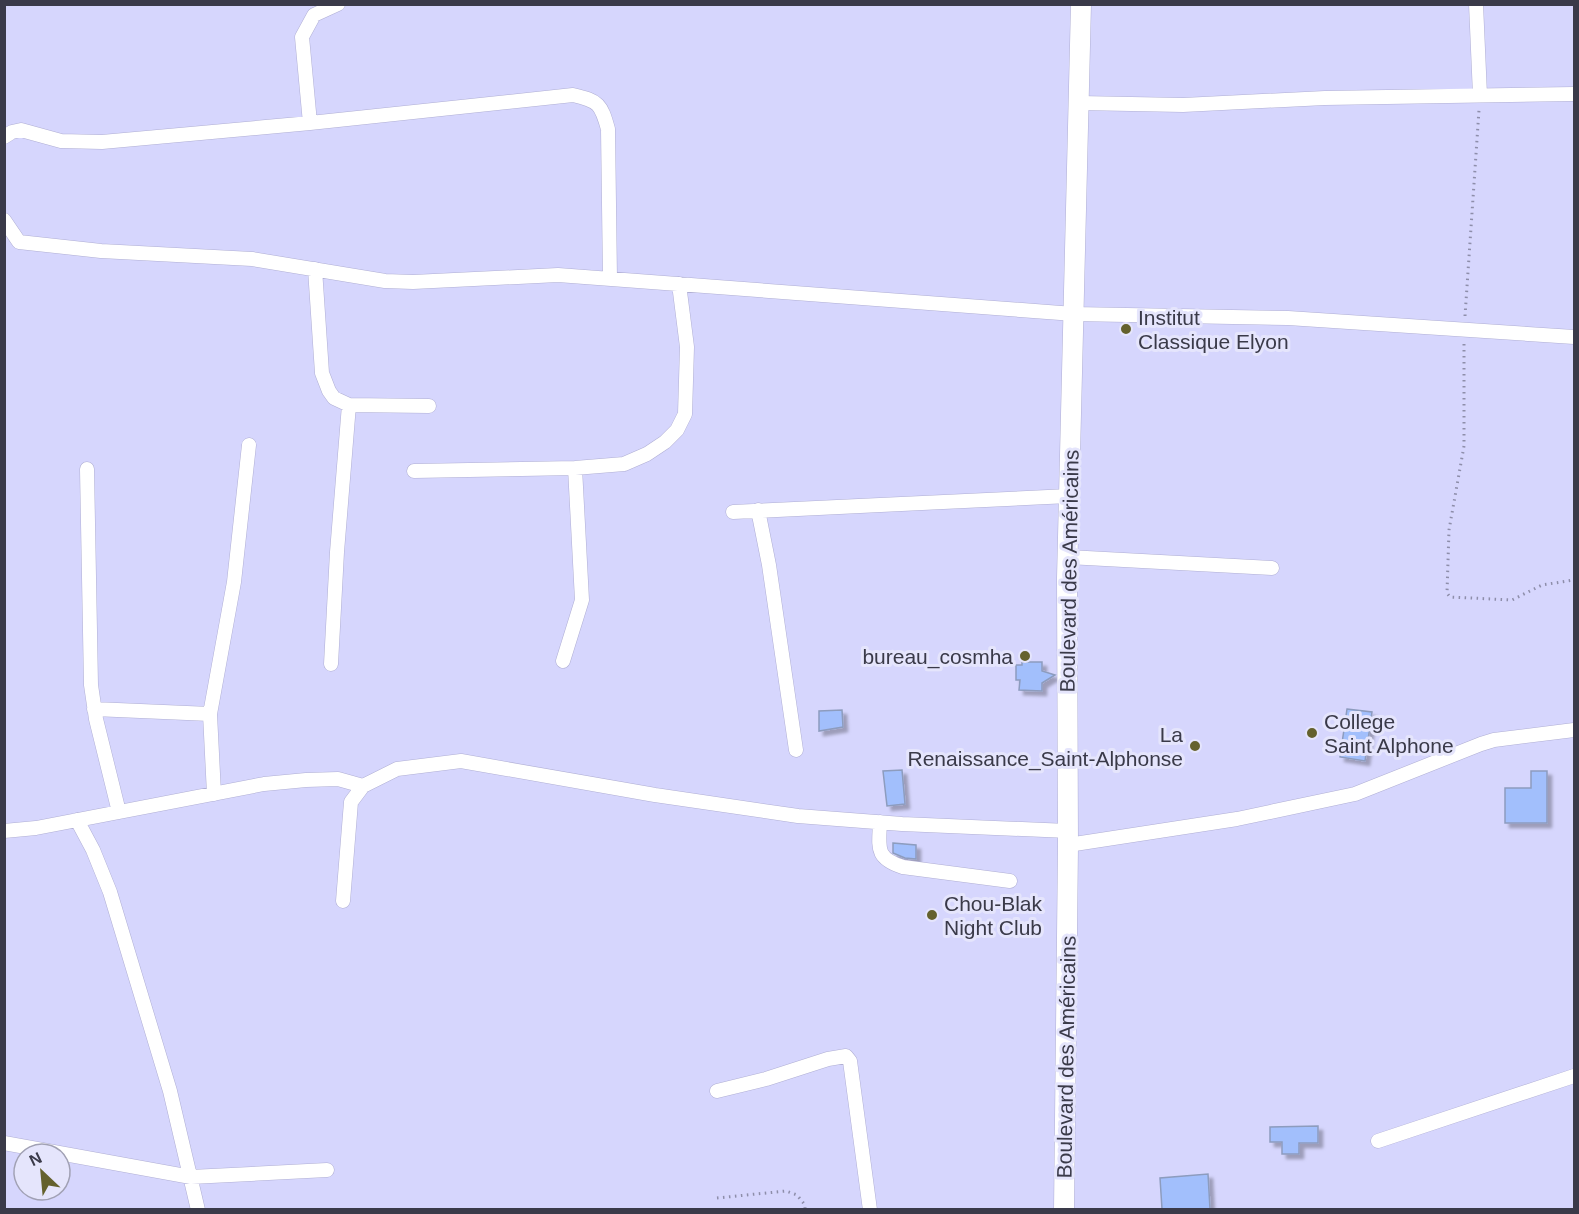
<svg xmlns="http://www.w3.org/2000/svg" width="1579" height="1214" viewBox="0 0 1579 1214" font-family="Arial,sans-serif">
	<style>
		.building { fill: #a2bffc; stroke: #8d9cbe; stroke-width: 1.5; filter: url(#shadow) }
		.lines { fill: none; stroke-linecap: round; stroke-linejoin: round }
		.street-casing { stroke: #b0afd4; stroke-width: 15 }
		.secondary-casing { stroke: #b0afd4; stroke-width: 21 }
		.path { stroke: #8e8eaa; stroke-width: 3; stroke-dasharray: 1.5 4.5; stroke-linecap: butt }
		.street { stroke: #fff; stroke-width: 14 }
		.secondary { stroke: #fff; stroke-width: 20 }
		.poi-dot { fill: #64612d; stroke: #e5e5fc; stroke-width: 2 }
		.labels { text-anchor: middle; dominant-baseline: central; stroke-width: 6; stroke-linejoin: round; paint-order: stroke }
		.poi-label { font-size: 21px; fill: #3a3a49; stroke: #e5e5fc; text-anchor: start }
		.street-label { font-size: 21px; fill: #3a3a49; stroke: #e5e5fc }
	</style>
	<defs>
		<filter id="shadow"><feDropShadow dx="4.5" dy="4.5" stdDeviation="1.5" flood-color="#0004"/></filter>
	</defs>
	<rect width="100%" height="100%" fill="#d6d6fd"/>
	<path class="building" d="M1022,662H1042V671L1055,675L1042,683V691L1019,690L1020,680H1016V665H1022Z
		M1347,709L1372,712L1365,761L1340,757Z
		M842,710L843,727L819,731V711Z
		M902,770L905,804L887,806L883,771Z
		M1531,771H1547V823H1505V788H1531Z
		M893,843L916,845V859L905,858L893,853Z
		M1318,1126V1143H1299V1154H1282V1142H1270V1127Z
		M1208,1174L1210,1209H1162L1160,1178Z"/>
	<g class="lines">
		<g class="street-casing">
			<path id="street" d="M1476,4L1480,95
				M1079,103L1183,105L1325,98L1574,94
				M310,123L302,37L314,15L338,4
				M4,137L12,132L21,130L61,141L102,142L310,123L573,95C599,101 601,104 608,129L610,279
				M4,220L19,242L101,251L252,259L385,281L413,282L558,275L1074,314L1288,318L1574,337
				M315,269L322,373L329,391L334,398L349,405L429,406
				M87,469L91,685L96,719L119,812
				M414,471L575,468L624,464L647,454L665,442L677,430L685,414L687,347L679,284
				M758,510L769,565L796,750
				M733,512L1069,496
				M1068,557L1272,568
				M563,661L582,600L575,468
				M331,664L337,552L349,405
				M94,709L210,714
				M214,794L210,714L234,582L249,445
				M77,820L93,850L110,892L170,1091L198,1210
				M880,822C879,848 875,858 903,867L1010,881
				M4,831L36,828L264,784L306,780L338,779L363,786
				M1068,845L1237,819L1355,794L1481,744L1494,740L1574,730
				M343,901L351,802L363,786L397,769L461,761L655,795L798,816L902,824L1068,831
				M717,1091L766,1079L828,1059L846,1056L850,1061L870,1210
				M1378,1141L1574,1076
				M4,1143L191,1177L327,1170"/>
		</g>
		<g class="secondary-casing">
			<path id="secondary" d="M1064,1210L1068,845L1067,578L1081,4"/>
		</g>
		<path class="path" d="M1465,316L1479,110
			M1464,344V446L1449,530L1447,593L1450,597L1512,600L1542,585L1574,580
			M717,1198L786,1191L797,1195L805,1205V1210"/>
		<use href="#street" class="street"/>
		<use href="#secondary" class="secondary"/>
	</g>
	<g class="poi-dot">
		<circle cx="1126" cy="329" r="6"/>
		<circle cx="1025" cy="656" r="6"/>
		<circle cx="1312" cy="733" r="6"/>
		<circle cx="1195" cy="746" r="6"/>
		<circle cx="932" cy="915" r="6"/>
	</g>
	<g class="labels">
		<g class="poi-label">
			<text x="1138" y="317">Institut<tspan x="1138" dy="24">Classique Elyon</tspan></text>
			<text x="1013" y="656" text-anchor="end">bureau_cosmha</text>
			<text x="1324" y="721">College<tspan x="1324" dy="24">Saint Alphone</tspan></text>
			<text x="1183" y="734" text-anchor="end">La<tspan x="1183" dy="24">Renaissance_Saint-Alphonse</tspan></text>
			<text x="944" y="903">Chou-Blak<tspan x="944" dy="24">Night Club</tspan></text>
		</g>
		<g class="street-label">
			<text transform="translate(1069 571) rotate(-89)">Boulevard des Américains</text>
			<text transform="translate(1066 1057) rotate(-89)">Boulevard des Américains</text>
		</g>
	</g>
	<rect width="1579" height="1214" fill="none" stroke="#3a3a49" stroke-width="12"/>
	<g transform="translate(42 1172) rotate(334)"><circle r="28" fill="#e5e5fc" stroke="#a1a1b4" stroke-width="1.5"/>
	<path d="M0-4.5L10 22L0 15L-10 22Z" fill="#64612d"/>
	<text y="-9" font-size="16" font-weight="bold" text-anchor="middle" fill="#3a3a49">N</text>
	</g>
</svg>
